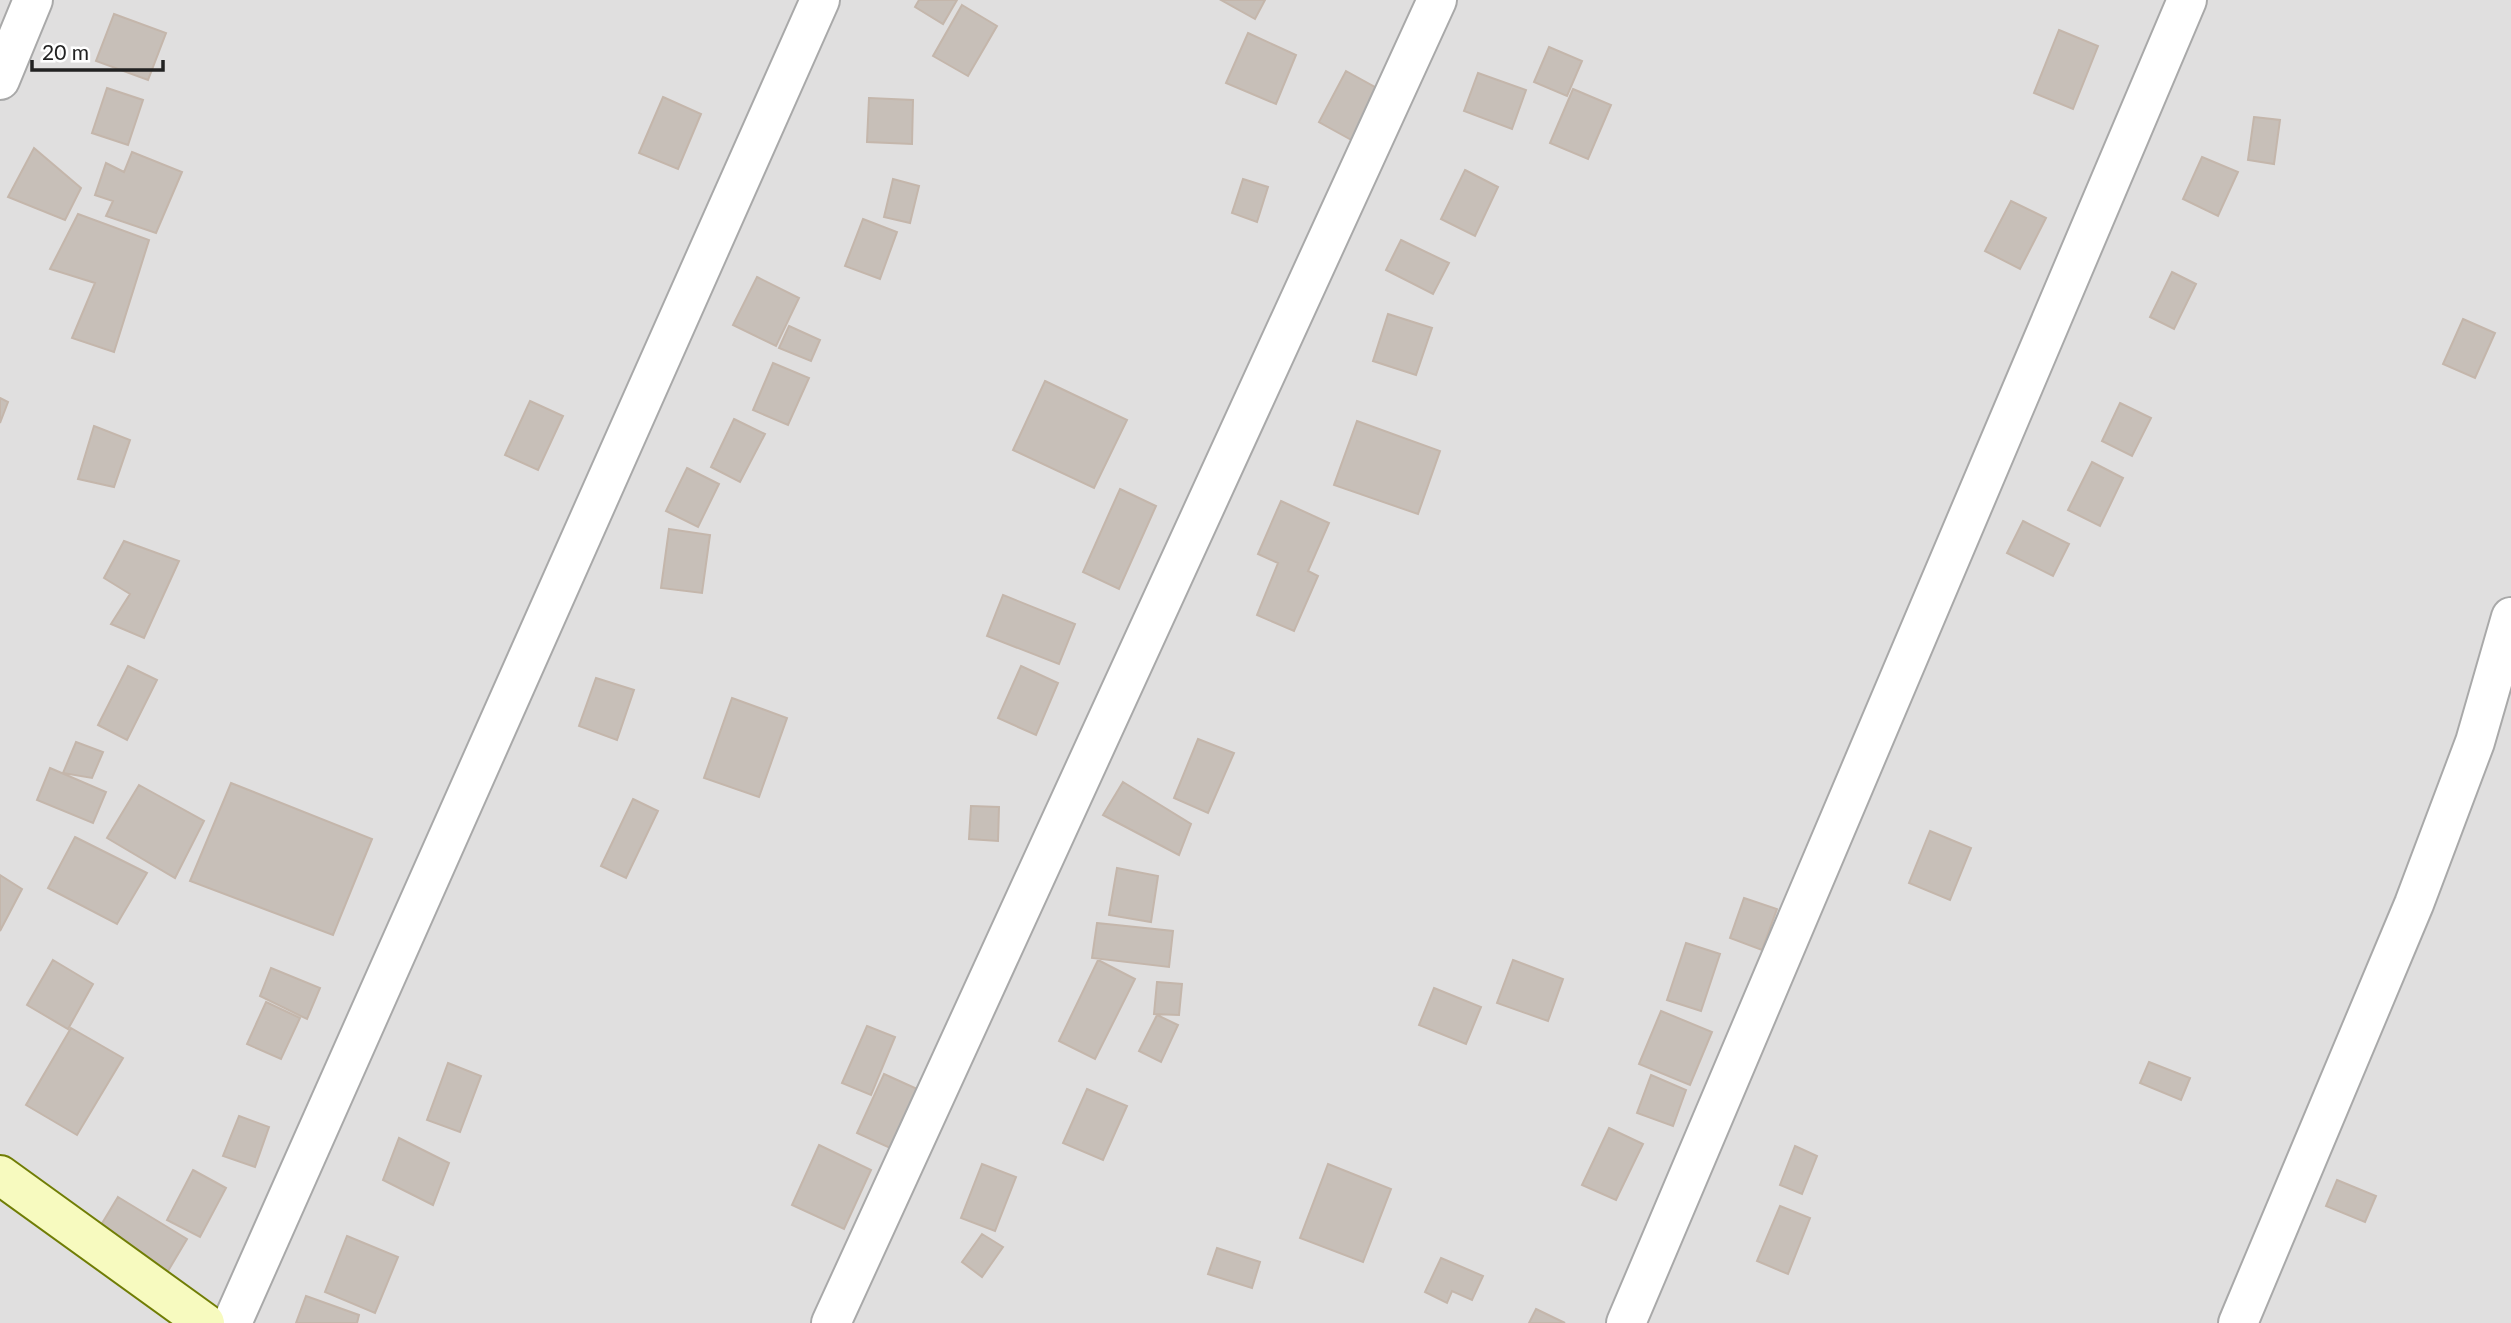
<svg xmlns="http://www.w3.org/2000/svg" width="2511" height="1323" viewBox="0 0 2511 1323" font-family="Lato,sans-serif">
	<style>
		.residential { fill: #e0dfdf }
		.building { fill: #c7bfb8; stroke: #c4b6ab; stroke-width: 2 }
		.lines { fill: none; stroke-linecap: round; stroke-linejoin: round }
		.street-casing { stroke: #a9a9a9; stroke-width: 42 }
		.secondary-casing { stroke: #707d05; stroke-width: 42 }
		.street { stroke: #fff; stroke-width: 38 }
		.secondary { stroke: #f7fabf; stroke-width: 38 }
	</style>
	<rect width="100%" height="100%" fill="#f2efe9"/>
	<path class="residential" d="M0,0H2511V1323H0Z"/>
	<path class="building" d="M919,0H957L943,24L915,7Z
		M1221,0H1265L1255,19Z
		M962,5L997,26L968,76L933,56Z
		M114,14L166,33L148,80L96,61Z
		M2059,30L2098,46L2073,109L2034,93Z
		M1248,33L1296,55L1276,104L1226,83Z
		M1549,47L1582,61L1567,96L1534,82Z
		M1346,71L1382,91L1355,142L1319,122Z
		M1478,73L1526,90L1512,129L1464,111Z
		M107,88L143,100L128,145L92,133Z
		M1573,89L1611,105L1588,159L1550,143Z
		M663,97L701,114L678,169L639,153Z
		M869,98L913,100L912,144L867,142Z
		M2254,117L2280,120L2274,164L2248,160Z
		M34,148L81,188L65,220L8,197Z
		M132,152L182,172L156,233L106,216L113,201L95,195L106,163L124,172Z
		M2202,157L2238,172L2218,216L2183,199Z
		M1465,170L1498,187L1475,236L1441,219Z
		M893,179L919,186L910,223L884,217Z
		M1243,179L1268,187L1257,222L1232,213Z
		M2011,201L2046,218L2020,269L1985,251Z
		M78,214L149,240L114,352L72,338L95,283L50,269Z
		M863,219L897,232L880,279L845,266Z
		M1401,240L1449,263L1433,294L1386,270Z
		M2172,272L2196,284L2174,329L2150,317Z
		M757,277L799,298L776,346L733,325Z
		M1388,314L1432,328L1416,375L1373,361Z
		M2463,319L2495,333L2475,378L2443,364Z
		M789,326L820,340L811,361L779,348Z
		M773,363L809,378L788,425L753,410Z
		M1045,381L1127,420L1094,488L1013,450Z
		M0,398L8,402L0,423Z
		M530,401L563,416L538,470L505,455Z
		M2120,403L2151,418L2132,456L2102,441Z
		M734,419L765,434L740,482L711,467Z
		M1357,421L1440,451L1418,514L1334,485Z
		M94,426L130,440L114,487L78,479Z
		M2092,462L2123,478L2100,526L2068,510Z
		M687,468L719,484L698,527L666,511Z
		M1120,489L1156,506L1119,589L1083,572Z
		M1281,501L1329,523L1308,571L1318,576L1294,631L1257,615L1278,563L1258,554Z
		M2023,521L2069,544L2053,576L2007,553Z
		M669,529L710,535L702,593L661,588Z
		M124,541L179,561L144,638L111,624L130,594L104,578Z
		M1003,595L1075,624L1059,664L987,636Z
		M128,666L157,680L127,740L98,725Z
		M1021,666L1058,683L1036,735L998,718Z
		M596,678L634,690L617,740L579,726Z
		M732,698L787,718L759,797L704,778Z
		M1198,739L1234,753L1208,813L1174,798Z
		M76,742L103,752L92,778L63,773Z
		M50,768L106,792L93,823L37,800Z
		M1123,782L1191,824L1179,855L1103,815Z
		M231,783L372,839L333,935L190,881Z
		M139,785L204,821L175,878L107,838Z
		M633,799L658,811L626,878L601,866Z
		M971,806L999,807L998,841L969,839Z
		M1930,831L1971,848L1950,900L1909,883Z
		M75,837L147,873L117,924L48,888Z
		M1117,868L1158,876L1151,922L1109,915Z
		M0,875L22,889L0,931Z
		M1744,898L1777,909L1762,950L1730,938Z
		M1097,923L1173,931L1169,967L1092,958Z
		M1686,943L1720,954L1701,1011L1667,1000Z
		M53,960L93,984L68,1029L27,1005Z
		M1098,960L1135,979L1095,1059L1059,1041Z
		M1513,960L1563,979L1548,1021L1497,1003Z
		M271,968L320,988L307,1019L260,996Z
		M1157,982L1182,984L1179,1015L1154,1014Z
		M1434,988L1481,1007L1466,1044L1419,1025Z
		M266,1002L300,1018L281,1059L247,1044Z
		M1661,1011L1712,1032L1690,1085L1639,1064Z
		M1157,1015L1178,1025L1161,1062L1139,1051Z
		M867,1026L895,1037L871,1095L842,1083Z
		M71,1028L123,1058L77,1135L26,1105Z
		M2149,1062L2190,1078L2181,1100L2140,1083Z
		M448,1063L481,1076L460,1132L427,1120Z
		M884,1074L926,1093L899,1152L857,1133Z
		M1651,1075L1686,1090L1673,1126L1637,1113Z
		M1087,1089L1127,1106L1103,1160L1063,1143Z
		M239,1116L269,1127L255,1167L223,1156Z
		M1609,1128L1643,1144L1616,1200L1582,1185Z
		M399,1138L449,1163L433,1205L383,1180Z
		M819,1145L871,1170L844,1229L792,1205Z
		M1795,1146L1817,1156L1802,1194L1780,1185Z
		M982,1164L1016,1177L995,1231L961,1218Z
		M1328,1164L1391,1189L1363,1262L1300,1238Z
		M193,1170L226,1188L200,1237L167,1220Z
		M2337,1180L2376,1196L2365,1222L2326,1206Z
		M118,1197L187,1239L168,1271L98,1230Z
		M1780,1206L1810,1218L1788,1274L1757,1261Z
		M982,1234L1003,1247L982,1277L962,1262Z
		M347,1236L398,1257L375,1313L325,1292Z
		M1217,1248L1260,1262L1252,1288L1208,1274Z
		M1441,1258L1483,1276L1472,1300L1452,1291L1447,1303L1425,1292Z
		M306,1296L359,1315L357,1323H296Z
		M1536,1309L1565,1323H1529Z"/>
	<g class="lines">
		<g class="street-casing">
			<path id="street" d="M0,80L33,0
				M232,1323L820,0
				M831,1323L1437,0
				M1626,1323L2187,0
				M2238,1323L2414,904L2475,742L2511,617"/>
		</g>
		<g class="secondary-casing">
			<path id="secondary" d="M0,1175L205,1323"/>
		</g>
		<use href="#street" class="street"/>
		<use href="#secondary" class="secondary"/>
	</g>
	<path d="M32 60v10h131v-10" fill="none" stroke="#222222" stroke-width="3.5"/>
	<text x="42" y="60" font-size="21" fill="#222222" stroke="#ffffff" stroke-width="5" paint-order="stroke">20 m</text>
</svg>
